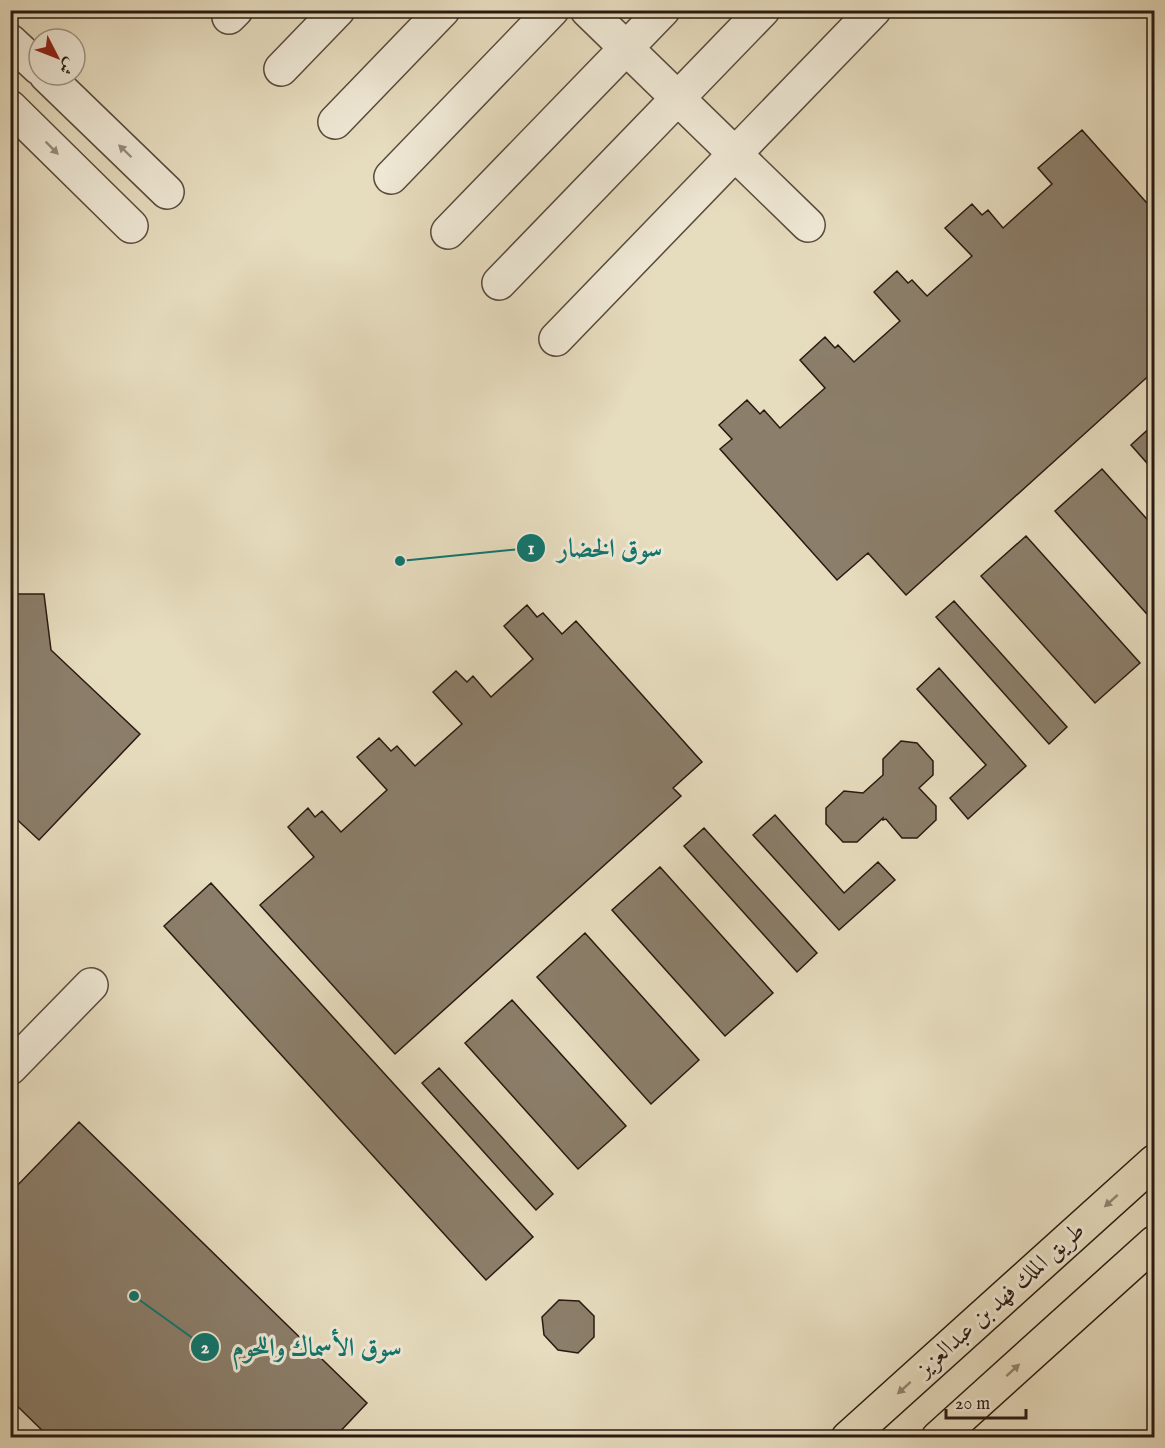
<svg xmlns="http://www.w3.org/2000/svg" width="1165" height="1448" viewBox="0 0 1165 1448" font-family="'IM FELL English',Amiri,serif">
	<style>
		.building { fill: #8b7e6a; stroke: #291910; stroke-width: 1.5 }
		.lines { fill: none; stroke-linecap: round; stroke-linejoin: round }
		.minor-casing { stroke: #584a3c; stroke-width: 36 }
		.major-casing { stroke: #291910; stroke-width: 36 }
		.minor { stroke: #efe8d5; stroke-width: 33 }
		.major { stroke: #e6dcbe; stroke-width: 33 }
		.oneway { fill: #968b7c }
		.oneway2 { fill: #918470 }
		.labels { text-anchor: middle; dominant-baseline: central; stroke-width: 6; stroke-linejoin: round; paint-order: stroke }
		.street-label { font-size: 24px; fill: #291910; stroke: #efe8d5 }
		.leader { fill: none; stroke: #0f766e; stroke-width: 2 }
		.callout-dot { fill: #0f766e; stroke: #efe8d5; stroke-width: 2 }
		.mark-label { font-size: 18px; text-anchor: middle; font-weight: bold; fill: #fff }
		.callout-label { font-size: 26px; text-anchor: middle; font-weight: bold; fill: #0f766e; stroke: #efe8d5; stroke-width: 6; stroke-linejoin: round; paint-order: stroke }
	</style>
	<rect width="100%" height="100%" fill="#e6dcbe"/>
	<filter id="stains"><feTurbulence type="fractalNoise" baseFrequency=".00333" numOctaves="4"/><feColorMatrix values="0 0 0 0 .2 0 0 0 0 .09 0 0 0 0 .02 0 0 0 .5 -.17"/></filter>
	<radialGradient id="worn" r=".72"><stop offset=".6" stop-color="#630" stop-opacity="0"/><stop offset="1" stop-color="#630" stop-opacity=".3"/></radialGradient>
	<path class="building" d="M1082,130L1154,211V371L906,595L868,553L837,580L720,449L732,439L719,425L747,400L760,414L764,410L780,428L825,388L800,360L825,337L835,348L838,345L854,362L900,321L874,292L897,271L908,283L912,280L927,296L972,256L945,228L972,204L982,215L988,210L1003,228L1052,184L1038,168Z
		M1154,424V471L1131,445Z
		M1102,469L1154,527V622L1055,511Z
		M1026,536L1140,663L1095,703L981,576Z
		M10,594H44L51,650L140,734L39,840L10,813Z
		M954,601L1067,727L1049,744L936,617Z
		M527,605L537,617L543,613L562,634L576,621L702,762L673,788L681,796L395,1054L260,905L314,857L288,827L308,808L315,817L322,811L341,832L387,790L357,757L379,738L391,751L397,746L415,766L462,724L433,692L456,671L467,682L473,676L491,697L533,659L504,626Z
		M939,668L1026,766L968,819L950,798L986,765L917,689Z
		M901,741L917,743L933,761V775L919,788L936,806V820L917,838H902L886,819L883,820V818L857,842H843L826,824V808L844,791L863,793L883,775V759Z
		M775,815L844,893L878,862L895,880L839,930L753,835Z
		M704,828L817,953L797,972L684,846Z
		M660,867L773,993L725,1036L612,910Z
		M211,883L533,1237L486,1280L164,926Z
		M585,933L699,1060L651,1104L537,977Z
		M512,1000L626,1126L578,1169L465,1043Z
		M439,1068L553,1194L536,1210L422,1083Z
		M79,1122L367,1403L334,1438H50L10,1399V1193Z
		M559,1300L579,1301L594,1316V1337L578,1353L558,1350L544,1335L542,1317Z"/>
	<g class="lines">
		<g class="minor-casing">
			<path id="minor" d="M587,10L808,225
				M229,17L236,10
				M10,41L39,68
				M281,69L338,10
				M46,75L167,192
				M10,107L131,226
				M335,122L443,10
				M391,177L552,10
				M448,232L663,10
				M499,283L763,10
				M556,339L874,10
				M10,1068L91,985"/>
		</g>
		<g class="major-casing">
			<path id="major" d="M848,1438L1154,1162
				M938,1438L1154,1243"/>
		</g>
		<use href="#minor" class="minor"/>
		<use href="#major" class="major"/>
	</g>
	<defs><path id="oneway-solid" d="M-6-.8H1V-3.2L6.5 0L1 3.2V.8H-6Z" transform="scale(1.5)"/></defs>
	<g class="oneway">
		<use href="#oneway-solid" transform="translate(52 148) rotate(45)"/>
		<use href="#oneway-solid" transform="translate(125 151) rotate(-136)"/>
	</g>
	<g class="oneway2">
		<use href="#oneway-solid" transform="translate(1111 1201) rotate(138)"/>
		<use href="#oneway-solid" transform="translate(1013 1370) rotate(-42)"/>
		<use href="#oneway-solid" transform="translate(904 1388) rotate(138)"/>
	</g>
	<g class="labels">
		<g class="street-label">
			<text transform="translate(1001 1300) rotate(-42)">طريق الملك فهد بن عبدالعزيز</text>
		</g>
	</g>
	<path class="leader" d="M400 561L531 548M134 1296L205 1347"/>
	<g class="callout-dot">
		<circle cx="400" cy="561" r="6"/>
		<circle cx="134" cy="1296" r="6"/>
		<circle cx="531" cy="548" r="15"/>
		<circle cx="205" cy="1347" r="15"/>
	</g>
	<g class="mark-label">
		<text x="531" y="554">1</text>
		<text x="205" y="1353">2</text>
	</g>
	<g class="callout-label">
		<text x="610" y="557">سوق الخضار</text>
		<text x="317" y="1356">سوق الأسماك واللحوم</text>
	</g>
	<rect width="1165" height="1448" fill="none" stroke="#e6dcbe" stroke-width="36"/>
	<rect x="12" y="12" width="1141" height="1424" fill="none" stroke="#291910" stroke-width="3"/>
	<rect x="18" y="18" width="1129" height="1412" fill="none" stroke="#291910" stroke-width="1.5"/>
	<g transform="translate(57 57) rotate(132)"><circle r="28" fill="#efe8d5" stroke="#a09586" stroke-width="1.5"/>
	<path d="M0-4.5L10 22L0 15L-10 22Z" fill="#8f2418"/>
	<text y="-9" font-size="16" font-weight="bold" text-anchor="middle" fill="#291910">ش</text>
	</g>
	<path d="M946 1409v9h80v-9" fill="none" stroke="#291910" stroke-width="3"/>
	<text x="955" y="1409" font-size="18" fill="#291910" stroke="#efe8d5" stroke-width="4.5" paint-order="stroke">20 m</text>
	<rect width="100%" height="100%" filter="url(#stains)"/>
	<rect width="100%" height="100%" fill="url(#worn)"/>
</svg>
